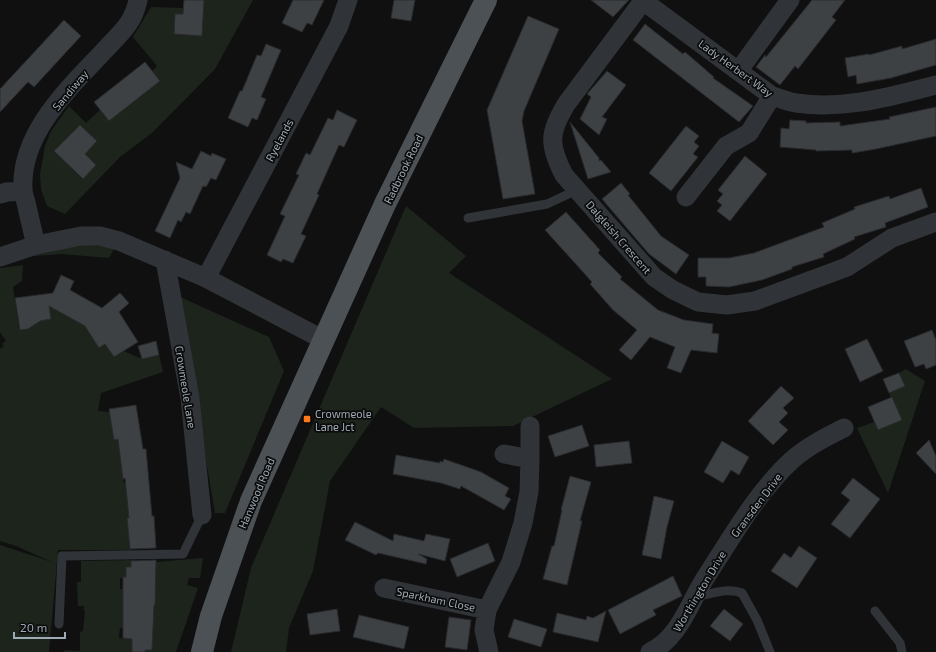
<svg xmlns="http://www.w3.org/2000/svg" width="936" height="652" viewBox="0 0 936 652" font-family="'Exo 2',sans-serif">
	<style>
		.green { fill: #1c241c; fill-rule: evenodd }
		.building { fill: #3e4144; stroke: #292a2d }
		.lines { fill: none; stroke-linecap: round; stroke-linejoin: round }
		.lane { stroke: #303337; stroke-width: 9 }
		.street { stroke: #303337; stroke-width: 19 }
		.primary { stroke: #4c5156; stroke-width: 22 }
		.poi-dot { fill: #ff781a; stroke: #0b0b0c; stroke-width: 1.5 }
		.labels { text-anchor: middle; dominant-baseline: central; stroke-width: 3.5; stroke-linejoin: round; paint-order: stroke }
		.street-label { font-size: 11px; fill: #9fabb4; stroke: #0b0b0c }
		.poi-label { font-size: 11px; fill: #9fabb4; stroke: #0b0b0c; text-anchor: start }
	</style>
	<rect width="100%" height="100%" fill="#101011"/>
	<path class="green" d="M204,0H253L215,69L153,132L120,157L65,214L47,206L41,189L40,174L45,146L51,131L69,106L86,123L100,110L109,121L160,81L152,71L157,66L133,37L151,7L184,8V14H175L174,34L202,36ZM80,125L97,141L85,154L96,165L82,179L54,151Z
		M406,206L466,256L449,273L612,379L513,426L414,428L381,407L330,481L313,571L289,628L286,652H231L251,568Z
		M61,242L115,247L109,258L61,254L35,256L34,250Z
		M23,265L22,281L13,287L19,328L23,330L28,329L31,322L51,319L49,309L43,310L53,291L66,297L61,313L86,326L99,348L105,344L114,357L124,351L142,359L159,355L163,372L101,393L98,411L110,412L134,437L123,482L126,484L129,518H127L130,550H58L49,652H0V545L52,562L16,546L0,541V349L4,346L2,344L6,341L0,332V268Z
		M178,296L269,337L284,371L225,513H215Z
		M906,369L925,381L888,493L857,428L874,422L878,430L895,423L891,416L898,412L889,393L905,386L899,373Z
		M203,558L200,578H189L187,585L198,588L176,652H145V650H152L153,620L126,628H120L119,638L132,639V652H64V650L80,651V632L83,631L85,611H84V606H78L77,582H81V561L134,560V567L126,577L120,578V589H123V605H155L156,562Z"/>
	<path class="building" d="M184,0H204L202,36L174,34L175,14H183Z
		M293,0H324L312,25L307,23L302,32L282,23Z
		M394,0H415L411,21L391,18Z
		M591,0H629L613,17Z
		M812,0H845L832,17L836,20L798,69L795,66L780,85L756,67L765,55L766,57Z
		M528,16L559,29L524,111L522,121L535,194L503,199L487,110Z
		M64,20L81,36L34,87L28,82L0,112V89Z
		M645,24L683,54L685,52L714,77L713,78L753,106L739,122L633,40Z
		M936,39V65L891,78L857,84L856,75L848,77L845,58L869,54V55L902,46V49Z
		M266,44L281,50L261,97L266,99L257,120L252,118L248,127L228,118L240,91H242L257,55L261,56Z
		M145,62L160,81L109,121L94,102Z
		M607,71L626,85L602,117L607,119L599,135L580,119L591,97L587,94Z
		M936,107V136L876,149L852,153V150L816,151V150L780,147L781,128L789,129L790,120L806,121V123L840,122V126L890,119L889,117Z
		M337,110L357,120L344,147L339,145L317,194L319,195L301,234L306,236L293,263L283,259L281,262L267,255L285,216L280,214L299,175L296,174L306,153L310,155L328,118L333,120Z
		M570,122L599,158V161L601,160L611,172L588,179Z
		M80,125L97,141L85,154L96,165L83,179L54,151Z
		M686,126L699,136L694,142L699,146L693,154L698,157L671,191L649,173Z
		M201,151L211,156L212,153L226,159L216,180L211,178L206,187L203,186L190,214L186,212L181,222L178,220L170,238L155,231L180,178L176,162L192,169Z
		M745,156L767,174L730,221L717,211L722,205L717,201L723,194L718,190Z
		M621,183L630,194L628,195L661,236L689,255L676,274L649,254L602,199Z
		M921,188L928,207L885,223L886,227L854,237L855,239L823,254L824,257L792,267V269L762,280L729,287L706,286V277H698V258H729L754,253L824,227L822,223L855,209L854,207L889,196L890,199Z
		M566,212L600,250L598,253L622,277L620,279L658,310L684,320L713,324L712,333L719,334L717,353L691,350L681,373L667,368L675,347L650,337L631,360L619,350L637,330L613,310L590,284L592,282L545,230Z
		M61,275L74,281L70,290L102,308L120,293L129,303L119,312L138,342L114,357L105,344L99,348L85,326L49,306L51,319L40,321L28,329L20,330L15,298L53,293Z
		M932,330L936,340V365L926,369L924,364L915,367L904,341Z
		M867,339L883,371L860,382L845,349Z
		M156,341L159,355L142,359L138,346Z
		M899,373L905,386L889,393L883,379Z
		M781,386L794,398L783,408L788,413L779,422L788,430L773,445L748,421Z
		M892,397L902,420L878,430L868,407Z
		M136,405L143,449H146L152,516H154L156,548L130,549L127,518H129L125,478L123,479L118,439L114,440L109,409Z
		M582,425L589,446L555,457L548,436Z
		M929,440L936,456V474L916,453Z
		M629,441L632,463L596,467L594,445Z
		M722,441L749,457L739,475L731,470L723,483L704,472Z
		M396,455L440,463V461L443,462L444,459L481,472L509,488L505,496L511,499L504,510L461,486L460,489L441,483L393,474Z
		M570,476L591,482L580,521H582L567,585L543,579L552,546H554L562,510H561Z
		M853,478L880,499L850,538L831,524L850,500L841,493Z
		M654,496L674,501L667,527L661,559L642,555Z
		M355,522L393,541L394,534L424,541L426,534L450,539L445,561L418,554L427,559L426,564L378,553L376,555L345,540Z
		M488,543L495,561L457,577L450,559Z
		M799,546L817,558L797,588L771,571L784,553L791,558Z
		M156,560L155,605H154L152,650H145V652H132V639L123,638V577H126V567H131V561Z
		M673,576L682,596L653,610L656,615L620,634L608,610Z
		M337,609L340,631L310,635L307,614Z
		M724,609L743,624L730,641L710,626Z
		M606,611L598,642L553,632L557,613L586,620L587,616L593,618Z
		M359,615L409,627L404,649L353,637Z
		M449,617L471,620L467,650L445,647Z
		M514,619L547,629L541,647L508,637Z"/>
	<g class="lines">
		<path class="lane" d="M468,218L547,204L577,190
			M695,597C711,594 728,587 742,593L757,620L770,652
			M875,611L900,643L902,652
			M59,624L62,556L183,554L202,515"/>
		<path class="street" d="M642,0L772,96C780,98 788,102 796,103C845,110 889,97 936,85
			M643,1L567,103C549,132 548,144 564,175L654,277L673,290L698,302L727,305L755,301L847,267L892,238L936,222
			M739,70L790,0
			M0,194L7,192L23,191
			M686,197L726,146L749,133L772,96
			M36,245C33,233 30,220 27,207C26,201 23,195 23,189C20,134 68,89 103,52C119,34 133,25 138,0
			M0,257L36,245L81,236H100L119,241L206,278L324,340
			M165,260L190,398L202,515
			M206,278L339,26L348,0
			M504,454L530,459
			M384,588L487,610
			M489,652L484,630L487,610L511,562L523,523L529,492L530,459V426
			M650,652C679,638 688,606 704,580C730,540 757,492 792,460C808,446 826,437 844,428"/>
		<path class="primary" d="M202,652L211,616L251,501L385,204L486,0"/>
	</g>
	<rect class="poi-dot" x="303" y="415" width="8" height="8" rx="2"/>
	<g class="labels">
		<g class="street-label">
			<text transform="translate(736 68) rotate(36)">Lady Herbert Way</text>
			<text transform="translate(70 90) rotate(-50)">Sandiway</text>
			<text transform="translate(279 140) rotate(-62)">Ryelands</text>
			<text transform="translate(403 169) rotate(-64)">Radbrook Road</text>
			<text transform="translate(619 237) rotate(49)">Dalgleish Crescent</text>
			<text transform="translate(186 387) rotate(81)">Crowmeole Lane</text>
			<text transform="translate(256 493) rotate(-67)">Hanwood Road</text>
			<text transform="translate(756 505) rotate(-53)">Gransden Drive</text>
			<text transform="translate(699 591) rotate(-59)">Worthington Drive</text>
			<text transform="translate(436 599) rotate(12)">Sparkham Close</text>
		</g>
		<g class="poi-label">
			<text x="315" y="413">Crowmeole<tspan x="315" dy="13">Lane Jct</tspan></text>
		</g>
	</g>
	<path d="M14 632v6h51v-6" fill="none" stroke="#9fabb4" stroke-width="2"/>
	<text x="20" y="632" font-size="12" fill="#9fabb4" stroke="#0b0b0c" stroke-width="3" paint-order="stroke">20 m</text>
</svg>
